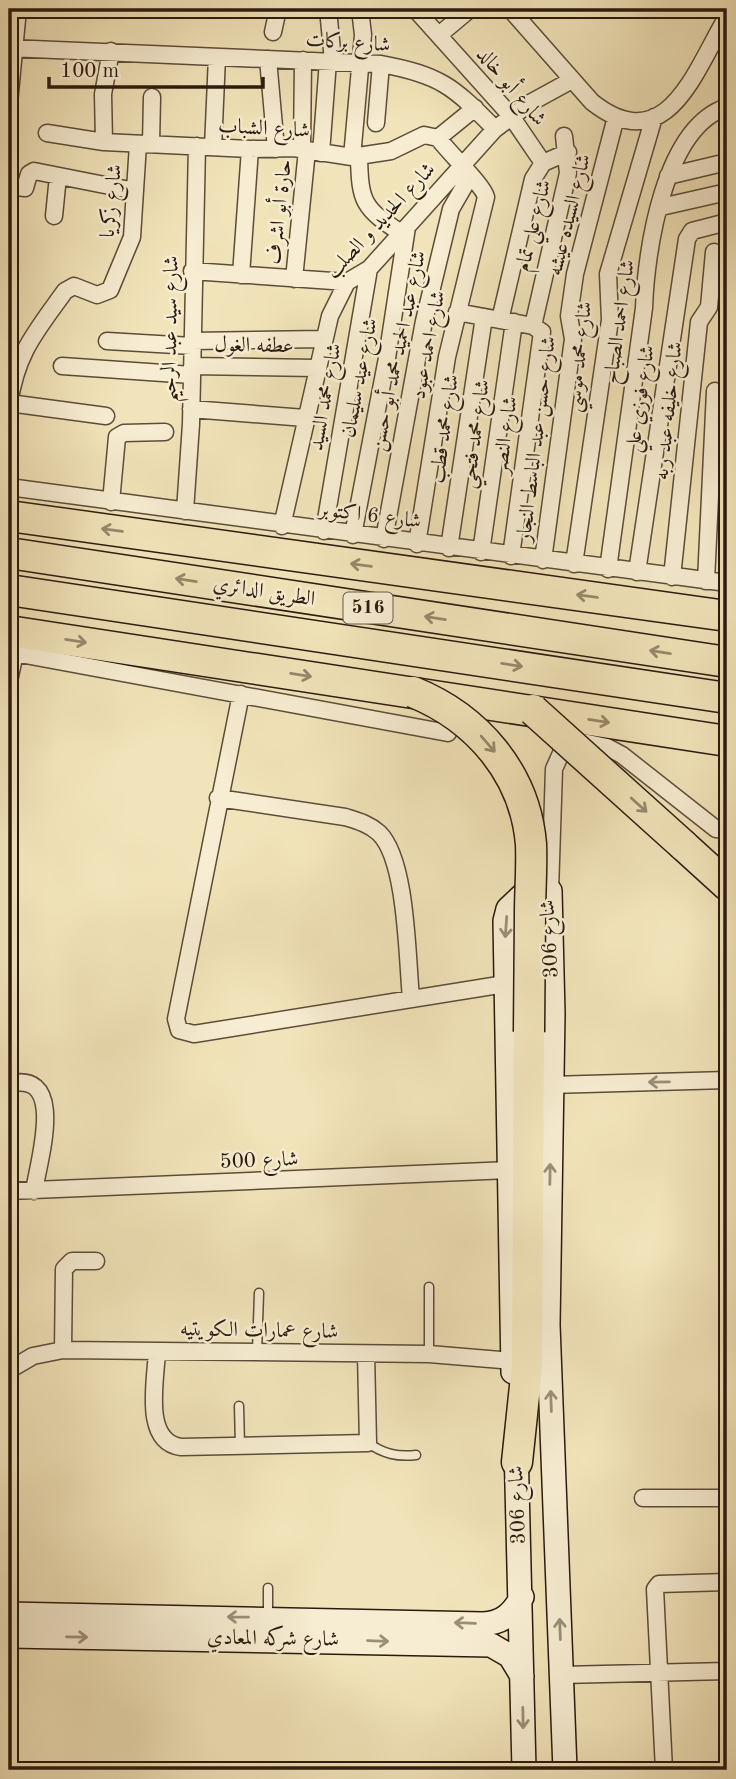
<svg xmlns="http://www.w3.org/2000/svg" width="736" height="1779" viewBox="0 0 736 1779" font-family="'Old Standard TT',Amiri,serif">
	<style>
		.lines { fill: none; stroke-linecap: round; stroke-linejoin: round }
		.lane-casing { stroke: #5c4c39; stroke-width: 11 }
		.street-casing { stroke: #5c4c39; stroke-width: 19 }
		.secondary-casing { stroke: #2a1a0e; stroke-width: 26 }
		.highway-casing { stroke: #2a1a0e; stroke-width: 33 }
		.lane { stroke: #f7edd2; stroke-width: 8 }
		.street { stroke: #f7edd2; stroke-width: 16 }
		.secondary { stroke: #f7edd2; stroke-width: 23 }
		.highway { stroke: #f2e4ba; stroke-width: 30 }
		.highway-bridge-casing { stroke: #2a1a0e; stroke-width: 33; stroke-linecap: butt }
		.highway-bridge { stroke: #f2e4ba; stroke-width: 30 }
		.oneway { stroke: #98896d }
		.oneway2 { stroke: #9b8e7a }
		.labels { text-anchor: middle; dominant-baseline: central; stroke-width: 5; stroke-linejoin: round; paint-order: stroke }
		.shield { fill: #f7edd2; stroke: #685949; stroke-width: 2 }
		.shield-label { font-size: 19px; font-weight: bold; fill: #2a1a0e }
		.street-label { font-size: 21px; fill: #2a1a0e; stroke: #f7edd2 }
	</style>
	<rect width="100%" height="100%" fill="#f2e4ba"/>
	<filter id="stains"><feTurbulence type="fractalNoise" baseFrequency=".00286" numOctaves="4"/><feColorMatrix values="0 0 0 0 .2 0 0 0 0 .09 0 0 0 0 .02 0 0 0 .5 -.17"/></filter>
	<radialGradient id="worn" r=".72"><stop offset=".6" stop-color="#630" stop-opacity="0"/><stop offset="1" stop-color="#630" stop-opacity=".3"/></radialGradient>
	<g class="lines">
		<g class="lane-casing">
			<path id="lane" d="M429,1287V1354
				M257,1352L259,1293
				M239,1406L240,1446
				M368,1443C384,1454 397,1457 416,1455
				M268,1588V1618"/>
		</g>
		<g class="street-casing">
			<path id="street" d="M328,9L333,61
				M415,9L511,116L543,163
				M510,9L592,102C668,162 696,67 727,17
				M273,32L278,9
				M439,35L470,9
				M9,48L381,64C440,75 453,86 495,129
				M268,59L276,149
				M9,103L18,9
				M376,123L381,64
				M47,133L104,142L250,149L294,148L352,157L391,151L424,135L438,138C449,153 483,185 486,197L447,357L417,544
				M438,138L475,108
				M104,142L103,94L111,51
				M151,144L152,97
				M213,147L217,57
				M302,149L303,60
				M321,153L328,61
				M352,157L363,35L360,9
				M359,157C360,202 363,208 401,233
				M668,176L727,162
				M9,186L25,188L29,174L34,171L135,191
				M661,207L727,192
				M54,216L58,176
				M192,271L347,282
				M241,275L250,149
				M294,279L307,150
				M457,312L533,326L542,332L511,556
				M500,320L533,179L543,163L568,152
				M533,326L568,173L564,136
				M107,341L192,346
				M192,341L324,339
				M62,366L192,375
				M192,366L316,368
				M9,403L106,416
				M9,404C17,352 35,333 65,291L74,286L97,295L110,290L132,237L138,144
				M191,409L305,418
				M9,487L727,583
				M111,502L117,437L124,433L165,432
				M185,511L191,424L197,146
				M282,526L330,316L347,282L369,269L495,129L530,103L572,80
				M324,531L369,269
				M353,535L387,358L407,227
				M384,539L424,321L451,209L470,176
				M449,548L484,317
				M481,552L514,322
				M543,560L573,339L569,316L575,274L616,117
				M574,564L610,320L608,274L654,117
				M608,569L644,308C646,250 664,127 727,107
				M637,572L687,239L692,231L727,222
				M672,577L699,322L709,307L714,252
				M706,581L715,391
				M9,652L448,733
				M9,681L15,653
				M241,694L176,1019L179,1030L194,1034L505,984
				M218,798L345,817C358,821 369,824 379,833C407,860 407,958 411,998
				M550,891L554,769L562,751L578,741L607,747L622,755L716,829L727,830
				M9,1084C68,1069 38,1163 34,1191
				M550,1085L727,1080
				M9,1191L511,1170
				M63,1350L64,1269L72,1261H96
				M157,1351C156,1379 142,1442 181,1447L368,1443L366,1354
				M9,1370L33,1356L63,1350L429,1354L512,1361
				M643,1498H727
				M562,1675L727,1671
				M664,1770L655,1589L659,1584L727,1582"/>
		</g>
		<g class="secondary-casing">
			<path id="secondary" d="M513,1372L505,921L508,909L526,892L550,891L553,1014L548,1325L565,1770
				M516,1445L524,1770
				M9,1614L483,1624C503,1623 512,1614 522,1597
				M9,1636L491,1645L510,1656L522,1676"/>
		</g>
		<g class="highway-casing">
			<path id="highway" d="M9,516L727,616
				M9,553L727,662
				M9,590L727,698
				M9,631L727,741
				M683,845L727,885
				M517,1462L527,1367L529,1032"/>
		</g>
		<use href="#lane" class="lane"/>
		<use href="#street" class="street"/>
		<use href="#secondary" class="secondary"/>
		<use href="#highway" class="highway"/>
		<g class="highway-bridge-casing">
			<path id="highway-bridge" d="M413,692C477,718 525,773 531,844C532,867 530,891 530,914C530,953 529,992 529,1032
				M533,710L683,845"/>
		</g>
		<use href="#highway-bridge" class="highway-bridge"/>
	</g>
	<defs><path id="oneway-shaft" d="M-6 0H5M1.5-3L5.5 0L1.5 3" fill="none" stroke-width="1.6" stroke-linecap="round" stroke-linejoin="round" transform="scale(1.75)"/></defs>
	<g class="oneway">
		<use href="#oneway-shaft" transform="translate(112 530) rotate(-172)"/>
		<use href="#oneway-shaft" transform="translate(361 565) rotate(-172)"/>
		<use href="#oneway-shaft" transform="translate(186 580) rotate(-171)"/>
		<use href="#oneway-shaft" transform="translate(587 596) rotate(-172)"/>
		<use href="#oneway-shaft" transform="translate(435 618) rotate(-171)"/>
		<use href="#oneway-shaft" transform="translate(76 641) rotate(9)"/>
		<use href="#oneway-shaft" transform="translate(660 652) rotate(-171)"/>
		<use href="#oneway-shaft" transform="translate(512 665) rotate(9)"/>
		<use href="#oneway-shaft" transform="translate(301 675) rotate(9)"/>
		<use href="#oneway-shaft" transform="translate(599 721) rotate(9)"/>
		<use href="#oneway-shaft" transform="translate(488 744) rotate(49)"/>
		<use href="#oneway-shaft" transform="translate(639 805) rotate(42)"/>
	</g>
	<g class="oneway2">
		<use href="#oneway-shaft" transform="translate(506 927) rotate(94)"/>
		<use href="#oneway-shaft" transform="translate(659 1082) rotate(179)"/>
		<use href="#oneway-shaft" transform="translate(550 1174) rotate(-89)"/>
		<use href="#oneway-shaft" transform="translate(551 1401) rotate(-92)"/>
		<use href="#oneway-shaft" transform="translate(238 1617) rotate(-179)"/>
		<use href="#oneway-shaft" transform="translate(465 1623) rotate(-178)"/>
		<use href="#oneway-shaft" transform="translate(560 1629) rotate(-92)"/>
		<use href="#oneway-shaft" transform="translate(77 1637) rotate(1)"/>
		<use href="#oneway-shaft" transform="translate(378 1641) rotate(2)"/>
		<use href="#oneway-shaft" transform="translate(523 1718) rotate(89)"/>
	</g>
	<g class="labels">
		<rect class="shield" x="343.5" y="592.5" width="49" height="31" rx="5"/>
		<g class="shield-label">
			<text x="368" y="608">516</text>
		</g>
		<g class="street-label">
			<text transform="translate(348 43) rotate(4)">شارع بركات</text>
			<text transform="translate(511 87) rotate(50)">شارع أبو خالد</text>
			<text transform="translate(264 129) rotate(3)">شارع الشباب</text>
			<text transform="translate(112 201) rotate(-84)">شارع زكريا</text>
			<text transform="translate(280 212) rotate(-84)">حارة أبو اشرف</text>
			<text transform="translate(570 215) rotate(-76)">شارع السيده عيشه</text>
			<text transform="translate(381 221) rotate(-47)">شارع الحديد و الصلب</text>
			<text transform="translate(534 226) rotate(-76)">شارع علي تمام</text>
			<text transform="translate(620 322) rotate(-82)">شارع احمد الصباح</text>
			<text transform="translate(171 329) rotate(-89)">شارع سيد عبد الرحيم</text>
			<text transform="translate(429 345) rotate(-79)">شارع احمد عبود</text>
			<text transform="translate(254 346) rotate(1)">عطفه الغول</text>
			<text transform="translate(399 351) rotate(-78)">شارع عبد الحميد محمد أبو حسن</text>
			<text transform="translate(580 357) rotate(-84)">شارع محمد موسي</text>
			<text transform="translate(360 378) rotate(-79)">شارع عيد سليمان</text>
			<text transform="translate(326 397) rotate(-80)">شارع محمد السيد</text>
			<text transform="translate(641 399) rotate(-82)">شارع فوزي علي</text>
			<text transform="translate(669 411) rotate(-84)">شارع خليفه عبد ربه</text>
			<text transform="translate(445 429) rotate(-82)">شارع محمد قطب</text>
			<text transform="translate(476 434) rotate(-82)">شارع محمد فتحي</text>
			<text transform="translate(506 435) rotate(-82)">شارع النصر</text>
			<text transform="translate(537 439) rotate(-83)">شارع حسن عبد الباسط النجار</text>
			<text transform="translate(370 516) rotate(7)">شارع 6 اكتوبر</text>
			<text transform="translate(264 592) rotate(9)">الطريق الدائري</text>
			<text transform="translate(550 939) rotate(-93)">شارع 306</text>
			<text transform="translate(259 1161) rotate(-2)">شارع 500</text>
			<text transform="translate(259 1331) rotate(1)">شارع عمارات الكويتيه</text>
			<text transform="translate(518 1505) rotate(-92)">شارع 306</text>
			<text transform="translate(273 1639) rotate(1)">شارع شركه المعادي</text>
		</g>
	</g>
	<rect width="736" height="1779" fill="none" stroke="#f2e4ba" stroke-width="35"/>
	<rect x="10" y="10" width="715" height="1758" fill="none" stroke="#2a1a0e" stroke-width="3.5"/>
	<rect x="18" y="18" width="701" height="1744" fill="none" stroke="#2a1a0e" stroke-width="2"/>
	<path d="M49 77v10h214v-10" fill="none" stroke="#2a1a0e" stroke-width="3.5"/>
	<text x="60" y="77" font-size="21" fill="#2a1a0e" stroke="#f7edd2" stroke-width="5" paint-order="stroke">100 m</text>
	<rect width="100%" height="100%" filter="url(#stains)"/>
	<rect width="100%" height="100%" fill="url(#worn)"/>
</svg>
